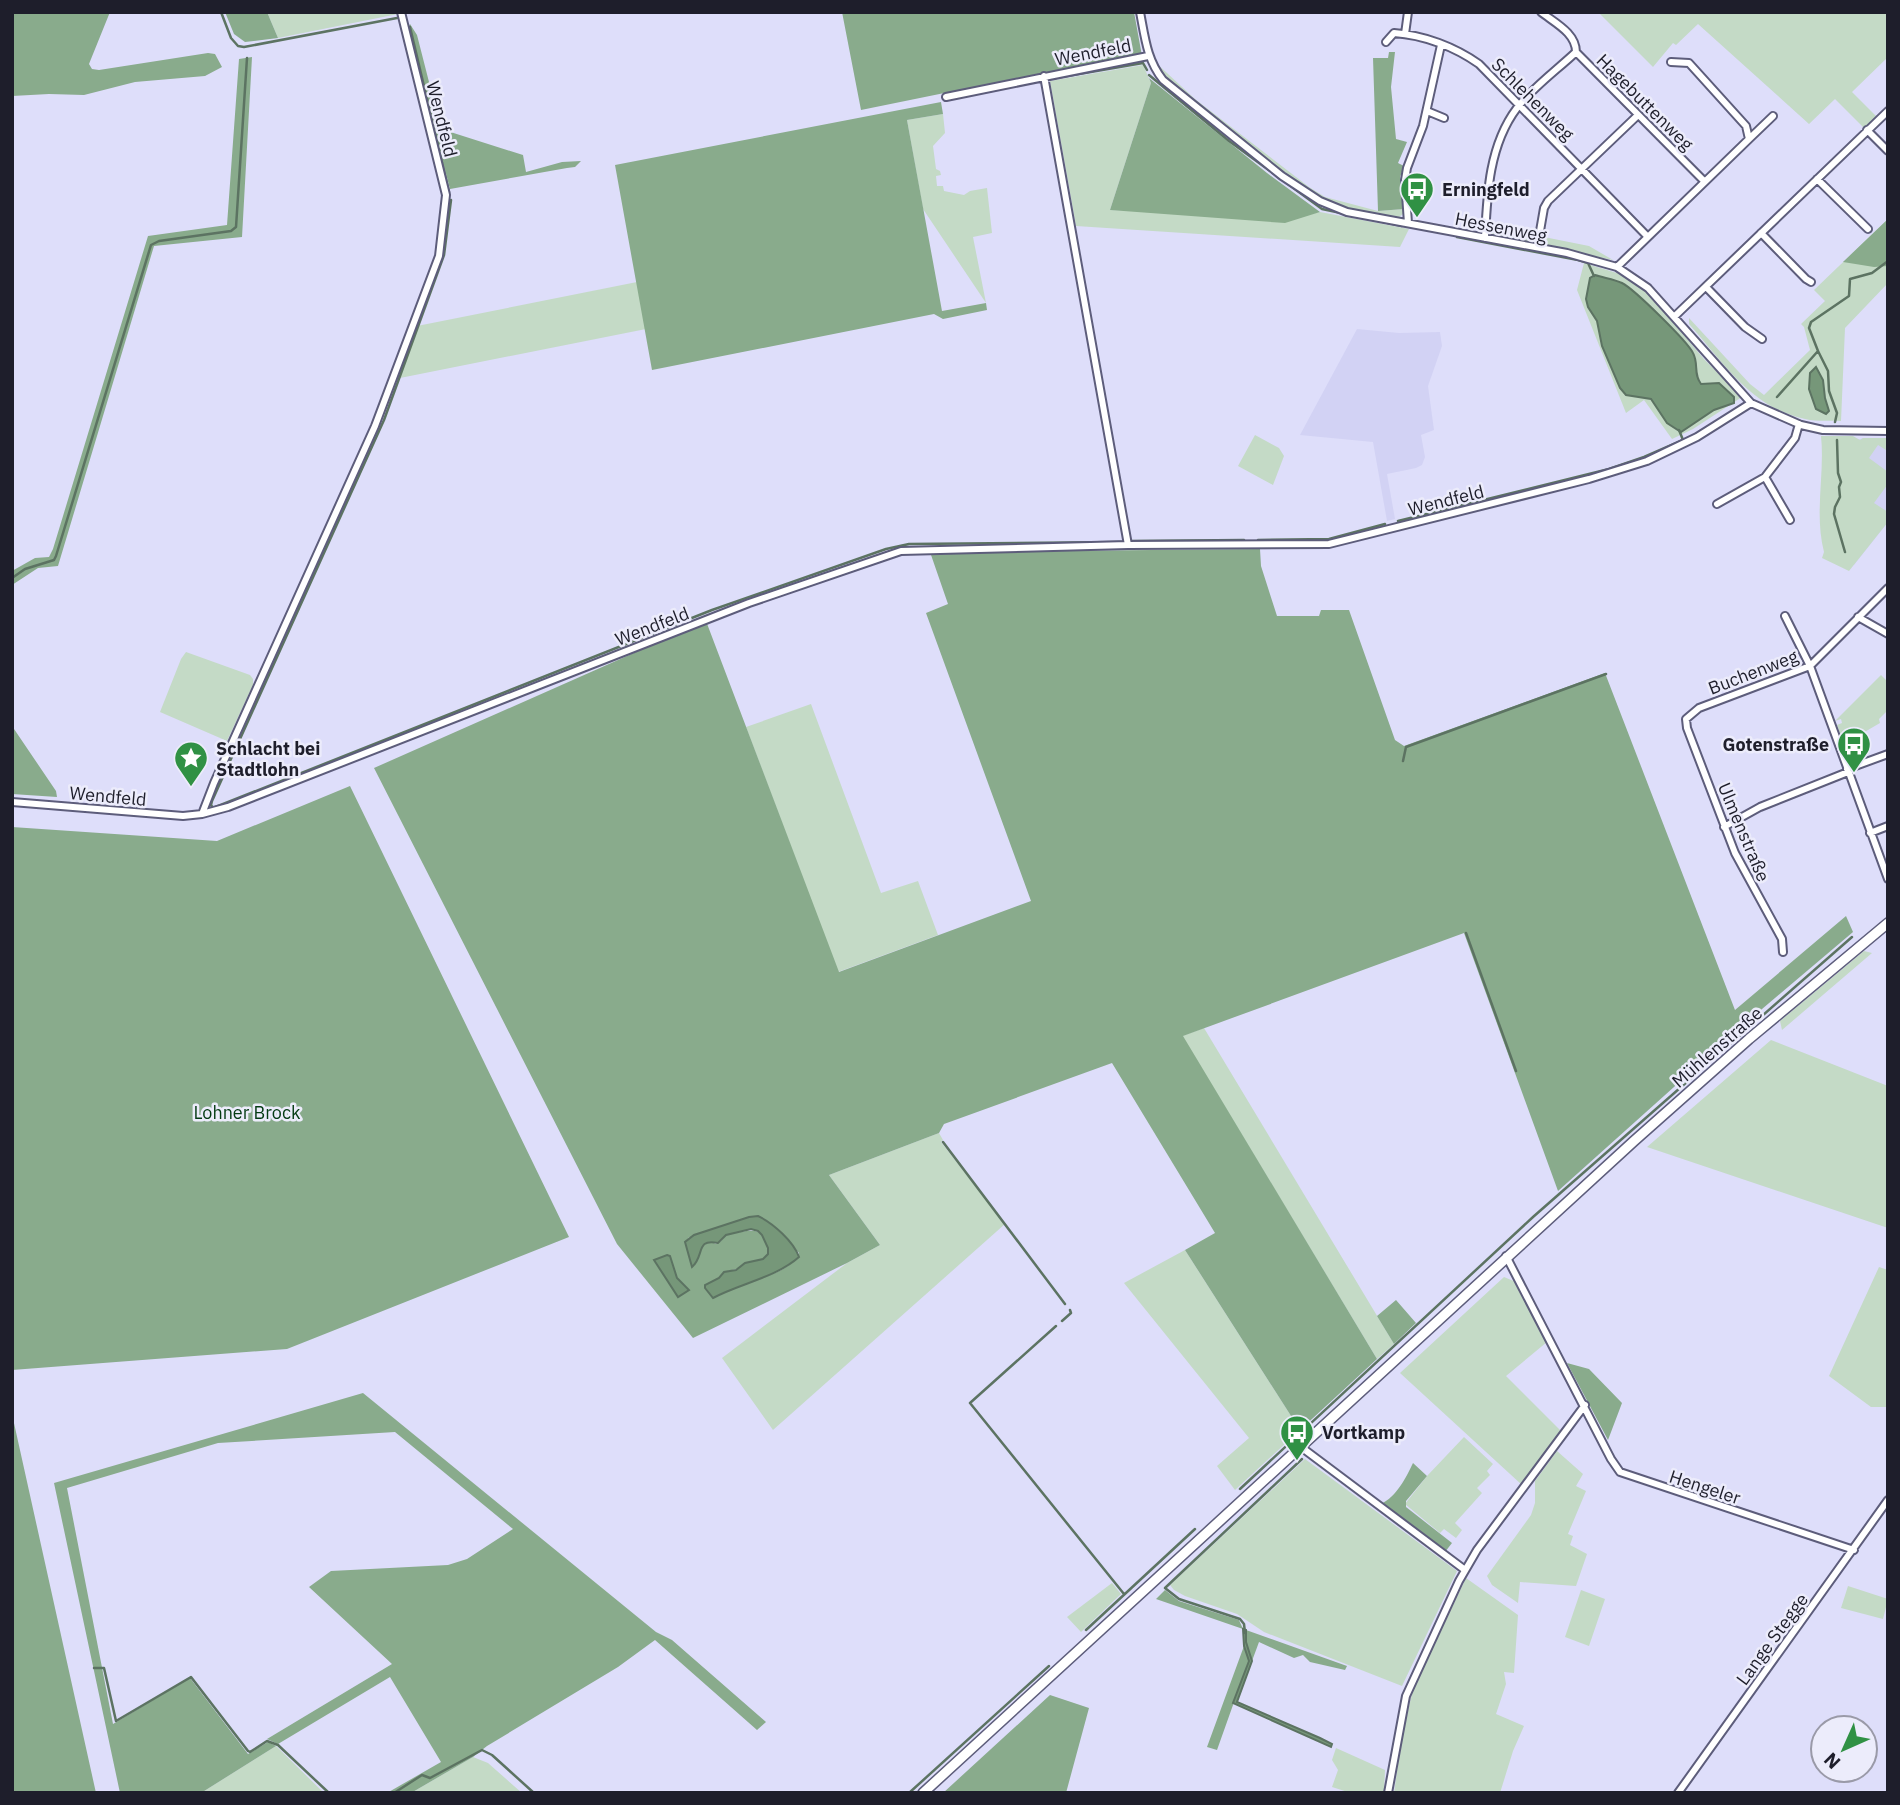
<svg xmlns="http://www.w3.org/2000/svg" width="1900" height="1805" viewBox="0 0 1900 1805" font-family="'IBM Plex Sans',sans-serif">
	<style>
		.built { fill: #d2d2f4 }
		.green { fill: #c4dac6 }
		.forest { fill: #89ab8c; fill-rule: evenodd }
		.water { fill: #769779; stroke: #5c7362; stroke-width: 2 }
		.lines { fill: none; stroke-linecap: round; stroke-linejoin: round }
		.stream { stroke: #5c7362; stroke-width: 2.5 }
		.minor-casing { stroke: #5d5d7b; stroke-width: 10 }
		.secondary-casing { stroke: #5d5d7b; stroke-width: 12 }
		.minor { stroke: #fff; stroke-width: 6 }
		.secondary { stroke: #fff; stroke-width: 9 }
		.labels { text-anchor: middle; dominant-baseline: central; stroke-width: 5; stroke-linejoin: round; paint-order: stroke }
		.street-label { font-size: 18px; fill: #1e1e2b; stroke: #ececfb }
		.poi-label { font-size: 18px; font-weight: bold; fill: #1e1e2b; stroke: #ececfb; text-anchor: start }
		.park-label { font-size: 18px; fill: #043b13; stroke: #ececfb }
	</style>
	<rect width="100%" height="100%" fill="#dedefa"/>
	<path class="built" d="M1357,329L1399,333L1440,332L1442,346L1428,386L1434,430L1421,435L1425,457L1422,465L1416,468L1387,474L1395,519L1387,521L1373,442L1300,435Z
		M1863,438H1888V522L1854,565L1857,440Z"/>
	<path class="green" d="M267,12H397L398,14L278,38Z
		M1598,12H1888V57L1852,92L1876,116L1864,128L1835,99L1809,124L1698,24L1676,45L1673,43L1653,67Z
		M1154,61L1195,99L1309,187L1325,197L1378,211L1404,209V213L1398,218L1346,208L1319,198L1228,131L1171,83Z
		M1143,65L1151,83L1110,210L1306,215L1320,212L1409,229L1400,247L1076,226L1050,81Z
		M943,114L945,133L933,146L936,169L940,171L941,175L936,176L937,186H943L944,191L964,195L970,191L987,188L992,233L973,237L986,303L923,209L907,120Z
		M1888,219V283L1845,328L1841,421C1830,420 1818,422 1805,419C1751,408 1723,362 1689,324V318L1750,384L1764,395L1810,350L1804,327L1801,324L1825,301L1814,290Z
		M1489,226L1589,246L1613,260L1495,236L1491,234Z
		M1584,263L1617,273L1646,290L1704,359L1742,397L1693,429L1672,439L1644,400L1626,413L1577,290Z
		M637,282L646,329L400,378L417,326Z
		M1255,435L1279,448L1284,456L1273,485L1238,466Z
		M1821,436H1853L1860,440L1863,438H1887L1886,450L1878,445L1869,458L1888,472V484L1874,503L1888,512V522L1849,571L1822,558L1824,552C1814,513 1825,474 1821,436Z
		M186,652L250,675L253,679V685L227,741L160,712L181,659Z
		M1881,675L1888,682V710L1879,719L1880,723L1844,744L1837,725L1842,723L1841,719L1835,721Z
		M811,704L881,893L918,881L938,935L838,972L746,727Z
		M1864,951L1872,953L1782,1030L1780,1021Z
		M1204,1028L1394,1344L1377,1359L1182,1036Z
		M1771,1040L1888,1086V1228L1647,1147Z
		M939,1133L943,1140L941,1142L1005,1224L773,1430L722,1358L847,1263L880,1245L829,1175Z
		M1185,1250L1300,1430L1235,1490L1217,1466L1249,1438L1124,1283Z
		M1879,1267L1888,1270V1407H1871L1829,1376Z
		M1504,1277L1516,1282L1547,1342L1506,1376L1561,1431L1522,1485L1400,1373Z
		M1464,1437L1493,1464L1487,1471L1490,1475L1477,1488L1482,1493L1455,1523L1462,1530L1456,1538L1444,1529L1440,1533L1405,1504L1427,1476Z
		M1557,1451L1583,1474L1576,1486L1586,1491L1568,1534L1573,1536L1570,1545L1587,1554L1576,1586L1520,1582L1518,1603L1492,1585L1487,1576L1531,1515L1535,1503V1481Z
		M1305,1459L1457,1571L1402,1686L1264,1632L1237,1614L1185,1596L1174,1590L1170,1585Z
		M1466,1578L1518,1615L1514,1673L1504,1672L1506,1684L1496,1714L1524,1726L1513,1751L1500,1793H1394L1401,1742L1413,1689Z
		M1112,1583L1121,1594L1081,1632L1067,1617Z
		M1848,1586L1888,1599L1883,1619L1841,1608Z
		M1581,1590L1605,1599L1589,1646L1565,1637Z
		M276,1746L324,1793H201Z
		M1336,1748L1385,1770L1384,1793H1351L1332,1787L1338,1770L1332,1760Z
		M473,1757L488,1763L522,1793H411Z"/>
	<path class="forest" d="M12,12H110L91,59L89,64L92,69L99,70L208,53L215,54L222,67L205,76L135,82L84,95L49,94L12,96Z
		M225,12H267L278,38L245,42L234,34Z
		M842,12H1134L1142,56L1043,73L861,110Z
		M410,24L417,35L441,129L523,155L526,172L562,162L581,161L575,167L567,168L450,189L408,28Z
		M1389,52H1395L1391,87L1396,139L1407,142L1398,163L1404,166L1400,177L1404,209L1378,211L1373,58H1388Z
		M252,57L242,237L154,246L58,566L38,568L12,585V571L35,558L49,557L53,549L148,236L227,225L239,59Z
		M1149,78L1267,173L1320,212L1285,223L1110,210L1151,83Z
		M941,102L943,114L907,120L942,311L986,303L987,310L943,319L934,314L652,370L615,165Z
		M1888,219V266L1874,267L1843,262Z
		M1260,549L1261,566L1277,616H1319L1321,610H1349L1395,740L1404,746L1605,673L1735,1010L1846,916L1853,932L1742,1026L1558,1191L1464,933L1183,1036L1377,1359L1300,1430L1185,1250L1215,1233L1112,1063L944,1124L939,1133L829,1175L880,1245L847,1263L693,1338L617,1244L374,768L706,621L839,972L1031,901L926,613L948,604L930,552ZM758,1216C774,1223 788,1240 799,1253C791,1273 752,1280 734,1288C727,1290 720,1295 713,1298L705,1285L719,1278L724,1272L740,1268L745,1263L763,1259L768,1254C768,1222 746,1231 726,1235L721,1241L716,1244L710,1241C698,1245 700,1257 694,1266L688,1238L749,1217Z
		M12,726L56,791L57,797L12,794Z
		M350,786L569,1237L287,1349L12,1370V827L217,841Z
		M1396,1300L1416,1323L1394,1344L1377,1316Z
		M1567,1363L1589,1369L1622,1403L1608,1440Z
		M363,1393L656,1632L672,1640L766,1722L757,1730L655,1640L618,1667L487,1746L473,1757L411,1793H387L441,1762L390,1677L278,1744L267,1739L392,1664L309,1587L331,1571L448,1565L467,1559L513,1529L395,1432L218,1443L67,1488L113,1724L190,1678L248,1754L268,1742L276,1746L201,1793H120L54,1483Z
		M12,1414L96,1793H12Z
		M1413,1463L1427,1476L1406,1501V1507L1452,1543L1445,1552L1381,1504C1396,1497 1406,1478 1413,1463Z
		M1165,1590L1179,1601L1239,1620L1243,1629L1156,1599Z
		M1246,1630L1347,1666L1345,1670L1310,1662L1303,1655L1294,1658L1259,1642L1252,1661L1246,1642Z
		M1244,1646L1249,1660L1217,1750L1207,1747Z
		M1050,1695L1089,1708L1066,1793H943Z"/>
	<path class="water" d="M1595,275C1604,278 1614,279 1622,283C1634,289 1687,341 1693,353C1699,364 1693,374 1701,384L1719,383L1734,397V403L1714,410L1681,432L1667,423L1651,399L1626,395L1620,388L1602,346L1597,321L1588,307L1586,299L1590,278Z
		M1816,367L1823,380L1825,398L1829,411L1826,414L1816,409L1809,389L1810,373Z
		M758,1216C773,1223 794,1242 799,1257C775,1278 741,1283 713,1298L705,1288V1285L719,1278L724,1272L736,1270L745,1263L763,1259L768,1254V1248L762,1235L758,1231L751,1229L726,1235L718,1243C695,1238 705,1256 692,1267L685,1242L694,1235L749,1217Z
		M667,1255L670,1256L677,1278L689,1290L678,1297L654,1260Z
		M1243,1629L1246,1630V1642L1252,1661L1237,1702L1320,1738L1332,1744L1331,1747L1233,1703L1249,1661L1244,1646Z"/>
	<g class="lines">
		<path class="stream" d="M221,12L231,38L238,46L244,47L397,18
			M410,27L449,192
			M1149,75L1229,141L1322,209L1402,226
			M1050,79L1143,63L1147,70
			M451,200L444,255L384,420L212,801L211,805L213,808L712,610L886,549L909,544L1122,542
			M1457,237L1578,260L1588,263L1594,276
			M1818,351L1828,371L1829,391L1837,413L1835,422
			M1777,397L1818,351L1809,328L1811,322L1849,296L1850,279L1872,273L1888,261
			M1837,440L1838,473L1841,482L1839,487L1840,497L1835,507L1834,514L1845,552
			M1398,521L1609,469L1644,457L1683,440L1679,430
			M1258,540L1329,539L1385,524
			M1132,541L1244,540
			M12,578L25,569L54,560L56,556L151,245L159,241L231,231L236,227L247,58
			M1403,761L1406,747L1606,674
			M1466,933L1516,1071
			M943,1142L1065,1304
			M1062,1321L1071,1313L1070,1310
			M1056,1326L970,1403L1124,1594
			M1240,1489L1533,1217L1852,937
			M1086,1630L1195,1529
			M1245,1633L1244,1624L1240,1619L1179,1599L1165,1588L1302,1459
			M94,1668H104L116,1721L191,1677L248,1751L250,1752L267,1741L278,1745L329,1793
			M394,1793L422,1775L430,1778L482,1750L492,1755L534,1793
			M909,1793L1049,1666"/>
		<g class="minor-casing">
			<path id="minor" d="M1140,12C1145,38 1147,60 1163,80L1282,176L1320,201L1347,212L1567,253L1617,267L1648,288L1751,403L1801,425L1823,430L1888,431
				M1541,12C1555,23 1576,33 1576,52L1704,181
				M1405,34L1408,12
				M1386,42L1394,33C1424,35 1455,47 1479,64L1647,236
				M1044,76L1128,545
				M946,97L1148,56
				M1427,111L1444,118
				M1867,130L1888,151
				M1749,139L1773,116
				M1817,179L1868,229
				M1405,180L1425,183
				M1408,223L1405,180L1407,168L1423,126L1441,45
				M1540,231L1544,208L1548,201L1638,115
				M1761,233L1806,279L1811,282
				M1485,238C1487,194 1489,145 1517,108C1533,87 1557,70 1576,52
				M1617,267L1749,139L1746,126L1689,63L1671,62
				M1706,287L1745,327L1762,339
				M1674,317L1888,111
				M1717,504L1765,477
				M1790,520L1765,477L1795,438L1799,424
				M1785,616L1810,666L1888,879
				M1858,617L1888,634
				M1847,769L1888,754
				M12,802L183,816L202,814L228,807L749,603L901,551L1128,545L1329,544L1589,479L1647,461L1697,437L1751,403
				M202,814L214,783L375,426L439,256L446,195L401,12
				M1724,827L1760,807L1848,772
				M1870,833L1888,826
				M1783,952L1782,939L1735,853L1687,728L1686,719L1699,708L1810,666L1888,588
				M1506,1256L1611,1459L1620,1472L1854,1550
				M1301,1447L1465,1570
				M1388,1793L1406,1696L1459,1581L1477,1550L1585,1405
				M1678,1793L1888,1500"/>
		</g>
		<g class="secondary-casing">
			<path id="secondary" d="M923,1793L1634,1141L1749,1039L1888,923"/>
		</g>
		<use href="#minor" class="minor"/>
		<use href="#secondary" class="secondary"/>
	</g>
	<defs>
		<g id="bus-pin" transform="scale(1.75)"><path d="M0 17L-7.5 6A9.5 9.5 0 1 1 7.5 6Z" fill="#309144" stroke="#ececfb"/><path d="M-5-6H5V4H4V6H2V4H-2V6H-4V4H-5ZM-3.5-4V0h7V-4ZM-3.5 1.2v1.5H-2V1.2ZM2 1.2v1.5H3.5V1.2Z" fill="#fff"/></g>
		<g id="sight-pin" transform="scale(1.75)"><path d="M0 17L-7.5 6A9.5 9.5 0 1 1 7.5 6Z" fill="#309144" stroke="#ececfb"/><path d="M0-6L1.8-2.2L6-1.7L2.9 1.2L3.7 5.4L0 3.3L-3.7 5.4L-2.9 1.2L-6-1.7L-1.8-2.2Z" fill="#fff"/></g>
	</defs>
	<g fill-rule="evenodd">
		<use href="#bus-pin" x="1417" y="189"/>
		<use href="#bus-pin" x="1854" y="744"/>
		<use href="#sight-pin" x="191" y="758"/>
		<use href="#bus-pin" x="1297" y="1432"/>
	</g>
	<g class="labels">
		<g class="street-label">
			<text transform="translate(1093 52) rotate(-11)">Wendfeld</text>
			<text transform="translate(1533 99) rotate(45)">Schlehenweg</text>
			<text transform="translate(1645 102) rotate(45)">Hagebuttenweg</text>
			<text transform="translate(442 119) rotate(76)">Wendfeld</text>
			<text transform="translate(1501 227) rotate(11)">Hessenweg</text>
			<text transform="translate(1446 500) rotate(-14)">Wendfeld</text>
			<text transform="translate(652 626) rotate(-21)">Wendfeld</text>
			<text transform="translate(1753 672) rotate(-21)">Buchenweg</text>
			<text transform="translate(108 796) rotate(5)">Wendfeld</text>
			<text transform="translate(1744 832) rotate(67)">Ulmenstraße</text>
			<text transform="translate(1717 1047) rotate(-41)">Mühlenstraße</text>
			<text transform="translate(1705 1487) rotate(18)">Hengeler</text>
			<text transform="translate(1772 1639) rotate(-54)">Lange Stegge</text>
		</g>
		<g class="poi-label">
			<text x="1442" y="189">Erningfeld</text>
			<text x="1829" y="744" text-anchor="end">Gotenstraße</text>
			<text x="216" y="748">Schlacht bei<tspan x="216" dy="21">Stadtlohn</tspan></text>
			<text x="1322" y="1432">Vortkamp</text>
		</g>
		<g class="park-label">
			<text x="247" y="1112">Lohner Brock</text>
		</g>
	</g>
	<rect width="1900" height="1805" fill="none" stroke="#1e1e2b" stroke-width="28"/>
	<g transform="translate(1844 1749) rotate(225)"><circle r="33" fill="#ececfb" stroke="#9a9aa8" stroke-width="2"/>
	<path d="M0-5L12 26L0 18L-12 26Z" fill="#309144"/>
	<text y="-10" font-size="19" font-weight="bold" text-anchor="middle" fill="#1e1e2b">N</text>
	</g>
</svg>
